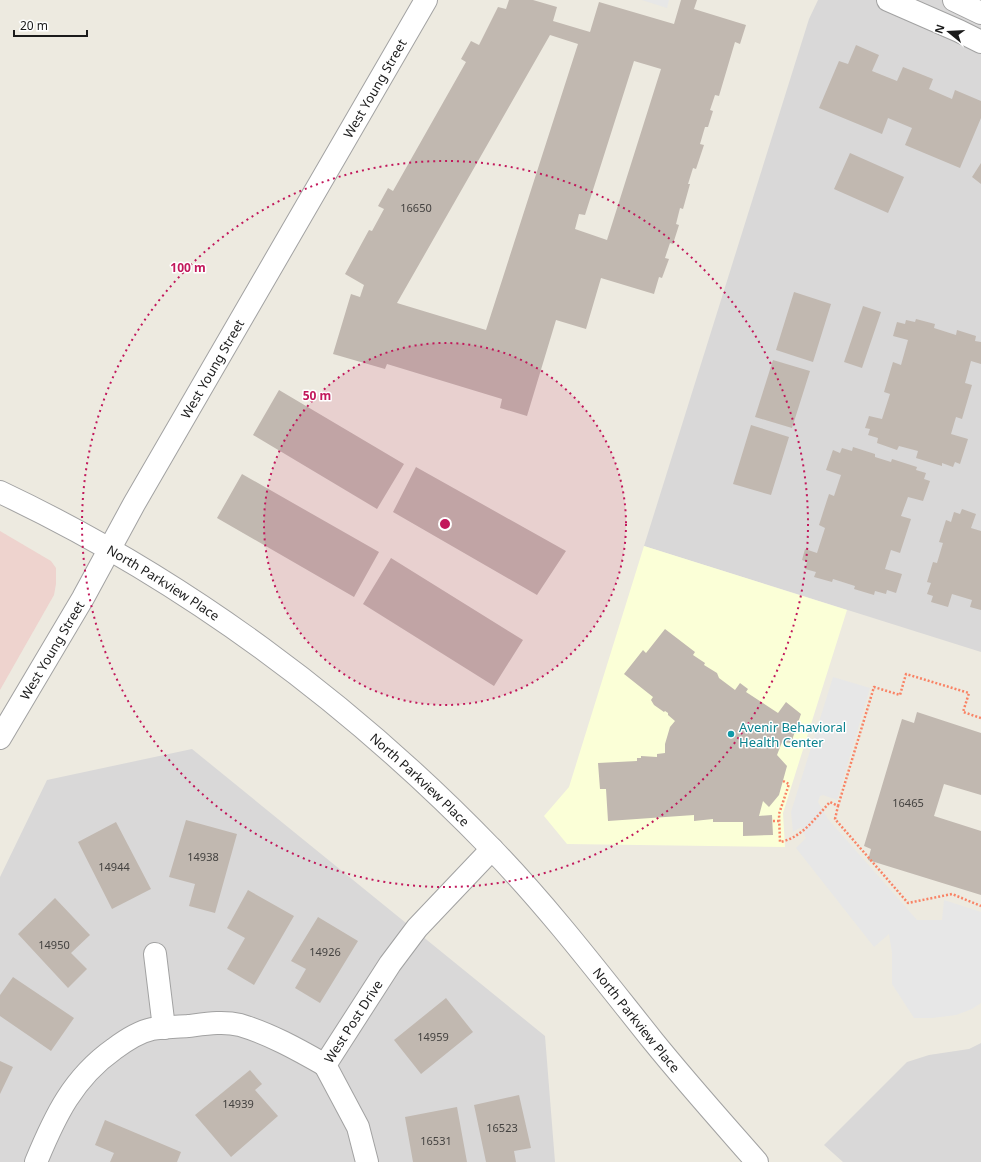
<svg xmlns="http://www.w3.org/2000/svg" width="981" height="1162" viewBox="0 0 981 1162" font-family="'Noto Sans',sans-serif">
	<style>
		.residential { fill: #d9d8d8 }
		.commercial { fill: #eed3ce }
		.education { fill: #fbffd7 }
		.parking { fill: #e7e7e7 }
		.building { fill: #c1b8b0; fill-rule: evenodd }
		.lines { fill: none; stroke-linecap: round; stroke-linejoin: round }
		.minor-casing { stroke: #a2a2a2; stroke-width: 24 }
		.path { stroke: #f98365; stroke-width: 2.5; stroke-dasharray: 2 2; stroke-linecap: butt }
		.minor { stroke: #fff; stroke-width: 22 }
		.ring { fill: none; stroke: #c2185b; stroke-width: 2; stroke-dasharray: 2 4 }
		.culture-dot { fill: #0f9aa8; stroke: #fff; stroke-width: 1.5 }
		.labels { text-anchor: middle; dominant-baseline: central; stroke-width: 3; stroke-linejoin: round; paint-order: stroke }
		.number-label { font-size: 11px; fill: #444240 }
		.street-label { font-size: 13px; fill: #1b1b1b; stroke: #fff }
		.culture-label { font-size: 13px; fill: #0d838f; stroke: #fff; text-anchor: start }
		.centre { fill: #c2185b; stroke: #fff; stroke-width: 2 }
		.ring-label { font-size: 12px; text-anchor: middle; font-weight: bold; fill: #c2185b; stroke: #fff; stroke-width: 3; stroke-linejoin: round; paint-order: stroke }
	</style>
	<rect width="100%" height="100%" fill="#edeae0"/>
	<path class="residential" d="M818,0H981V652L644,546L809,19Z
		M192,749L545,1036L555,1162H0V877L47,780Z
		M981,1043V1162H843L824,1145L907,1062L929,1055L969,1049Z"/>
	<path class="commercial" d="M0,531L51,561L56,568V584L54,595L0,690Z"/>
	<path class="education" d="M644,546L847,610L783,813L785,847L567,844L544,816L569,787Z"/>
	<path class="parking" d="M642,0H669L667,8Z
		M833,677L870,688L837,800L823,795L820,796L818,802L828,819L917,920H942L944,900L981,912V1003L972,1009L956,1015L932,1018H914L892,984V953L889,934L874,947L796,848L806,838L801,827L793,832L791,812Z"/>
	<path class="building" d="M509,0H533L557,7L553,21L590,32L599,2L674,24L681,0H697L694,9L746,25L740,44L735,42L719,96L715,95L710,110L713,111L708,127H705L700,144L704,145L696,169L693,168L688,184H690L683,209L680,208L676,224L679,225L673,244L670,243L665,258L669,259L662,278L659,277L654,294L601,278L586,329L556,320L527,416L500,408L502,399L387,364L385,369L333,354L351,294L360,297L364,285L345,274L369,230L372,231L384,209L378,206L388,188L393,191L466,62L461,59L471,41L479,45L498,7L506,9ZM550,35L578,44L486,330L397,303ZM634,61L661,69L607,240L575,229L579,214L585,215Z
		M856,45L879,55L872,71L897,81L903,67L933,79L929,89L952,99L955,90L981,101V118L960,168L905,145L912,128L888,118L882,134L819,108L839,61L848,64Z
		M850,153L904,177L888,213L834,189Z
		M981,163V184L972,177Z
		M794,292L831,304L813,362L776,350Z
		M863,306L881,312L862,368L844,362Z
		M916,319L935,324L934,328L956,335L957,330L976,336L975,341L981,342V364L971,361L965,383L972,385L962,419L956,417L951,434L968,439L960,464L955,462L953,467L942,463V466L916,458L918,451L899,446L897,450L877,443L878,438L868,435L870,429L865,428L869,416L882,419L890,394L884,392L893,362L901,365L908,340L893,336L897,322L905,324L906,320L915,322Z
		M773,360L810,371L792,428L755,417Z
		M279,390L404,464L377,509L253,435Z
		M751,425L789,437L771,495L733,484Z
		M853,447L875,454V457L891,462L892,459L917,467L916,470L926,473L924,479L930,481L923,501L908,497L901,516L911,519L900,553L891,550L885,569L902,574L896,593L887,590L886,594L875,591L874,595L854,589L855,586L833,579L832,582L814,577L816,572L805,569L807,562L802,560L805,549L817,553L825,528L819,525L829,494L834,496L841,475L826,470L833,450L840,453L842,448L852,451Z
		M416,467L566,551L537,595L393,512Z
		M242,474L379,552L354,597L217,518Z
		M962,509L976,514L971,528L981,531V610L970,607L972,600L952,594L948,607L931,602L933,596L927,594L931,583L927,582L933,562L937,563L943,543L939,542L946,520L951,522L954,512L960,514Z
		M391,558L523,640L494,686L363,604Z
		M665,629L695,652L693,655L705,663L704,665L717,673L719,678L735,690L740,683L748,689L746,692L778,713L786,702L801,714L791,743L782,742L777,755L787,766L779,795L769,807L763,801L759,816L772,815L773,835L743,836V822H713V819L694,821V815L608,821L606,789H600L598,763L637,761V758H641V756L657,757V754L665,753V744L670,727L675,721L668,715V713L665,711L664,712L654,705L651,700L653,697L624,674L643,650L646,653Z
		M917,712L981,733V795L944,784L934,816L981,831V895L868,860L871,849L864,846L902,719L914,723Z
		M186,820L237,834L215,913L189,906L195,884L169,877Z
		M116,822L151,889L112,909L78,842Z
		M248,890L294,916L254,985L227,969L245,938L227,928Z
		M55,898L90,935L71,953L87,969L68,988L18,934Z
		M318,917L358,941L320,1003L295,988L306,969L291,961Z
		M13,977L74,1018L51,1051L0,1016V995Z
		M446,998L473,1032L421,1074L394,1040Z
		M0,1061L13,1067L0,1094Z
		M250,1070L262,1084L255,1090L278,1116L231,1157L195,1115Z
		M519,1095L531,1148L514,1151L516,1162H486L474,1105Z
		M457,1107L467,1162H413L405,1117Z
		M105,1120L181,1152L177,1162H110L114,1153L95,1145Z"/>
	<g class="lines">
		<g class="minor-casing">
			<g id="minor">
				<path d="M888,0L959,31L981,42"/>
				<path d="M954,0L981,13"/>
				<path id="s1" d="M0,492C184,579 351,703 492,849C550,909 601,976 653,1041C687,1083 722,1122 757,1162"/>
				<path id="s2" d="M0,738L83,598L134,504L426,0"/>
				<path d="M155,954L164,1028"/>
				<path id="s3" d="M325,1065L390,964L417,928L492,849"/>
				<path d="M325,1065L358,1127L367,1162"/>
				<path d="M36,1162C55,1116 73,1078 114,1049C126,1040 138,1032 152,1029C163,1027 176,1027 188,1026C205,1024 223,1021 240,1025C270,1034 297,1049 325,1065"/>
			</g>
		</g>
		<path class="path" d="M783,781L789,784L779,814L780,842C802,838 816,817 830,802L838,806L835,819L908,903L952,894L981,906
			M838,806L874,687L900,695L906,674L969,693L963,712L981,718
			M773,821H779"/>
		<use href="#minor" class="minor"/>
	</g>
	<circle cx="445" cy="524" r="181" fill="#c2185b" fill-opacity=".12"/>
	<g class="ring">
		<circle cx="445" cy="524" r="181"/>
		<circle cx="445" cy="524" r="363"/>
	</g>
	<circle class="culture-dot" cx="731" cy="734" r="4"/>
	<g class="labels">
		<g class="number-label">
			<text x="416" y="207">16650</text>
			<text x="908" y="802">16465</text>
			<text x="203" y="856">14938</text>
			<text x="114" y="866">14944</text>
			<text x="54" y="944">14950</text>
			<text x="325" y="951">14926</text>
			<text x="433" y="1036">14959</text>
			<text x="238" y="1103">14939</text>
			<text x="502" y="1127">16523</text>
			<text x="436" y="1140">16531</text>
		</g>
		<g class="street-label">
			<text stroke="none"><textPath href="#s2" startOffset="750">West Young Street</textPath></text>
			<text stroke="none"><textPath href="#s2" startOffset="426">West Young Street</textPath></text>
			<text stroke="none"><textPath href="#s1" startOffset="187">North Parkview Place</textPath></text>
			<text stroke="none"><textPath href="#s2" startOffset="102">West Young Street</textPath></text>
			<text stroke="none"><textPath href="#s1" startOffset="511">North Parkview Place</textPath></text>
			<text stroke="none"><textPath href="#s3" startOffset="52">West Post Drive</textPath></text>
			<text stroke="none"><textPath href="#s1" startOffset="835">North Parkview Place</textPath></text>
		</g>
		<g class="culture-label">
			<text x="739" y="727">Avenir Behavioral<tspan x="739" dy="15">Health Center</tspan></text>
		</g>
	</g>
	<circle cx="445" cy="524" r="6" class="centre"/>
	<g class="ring-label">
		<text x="188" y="272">100 m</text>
		<text x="317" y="400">50 m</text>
	</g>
	<g transform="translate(949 32) rotate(288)" stroke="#ffffff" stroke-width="3" paint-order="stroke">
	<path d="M0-3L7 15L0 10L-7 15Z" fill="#1b1b1b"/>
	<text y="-6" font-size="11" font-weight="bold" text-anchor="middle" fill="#1b1b1b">N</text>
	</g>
	<path d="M14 30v6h73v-6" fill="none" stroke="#1b1b1b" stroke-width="2"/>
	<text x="20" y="30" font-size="12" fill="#1b1b1b" stroke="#ffffff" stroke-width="3" paint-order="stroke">20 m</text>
</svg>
